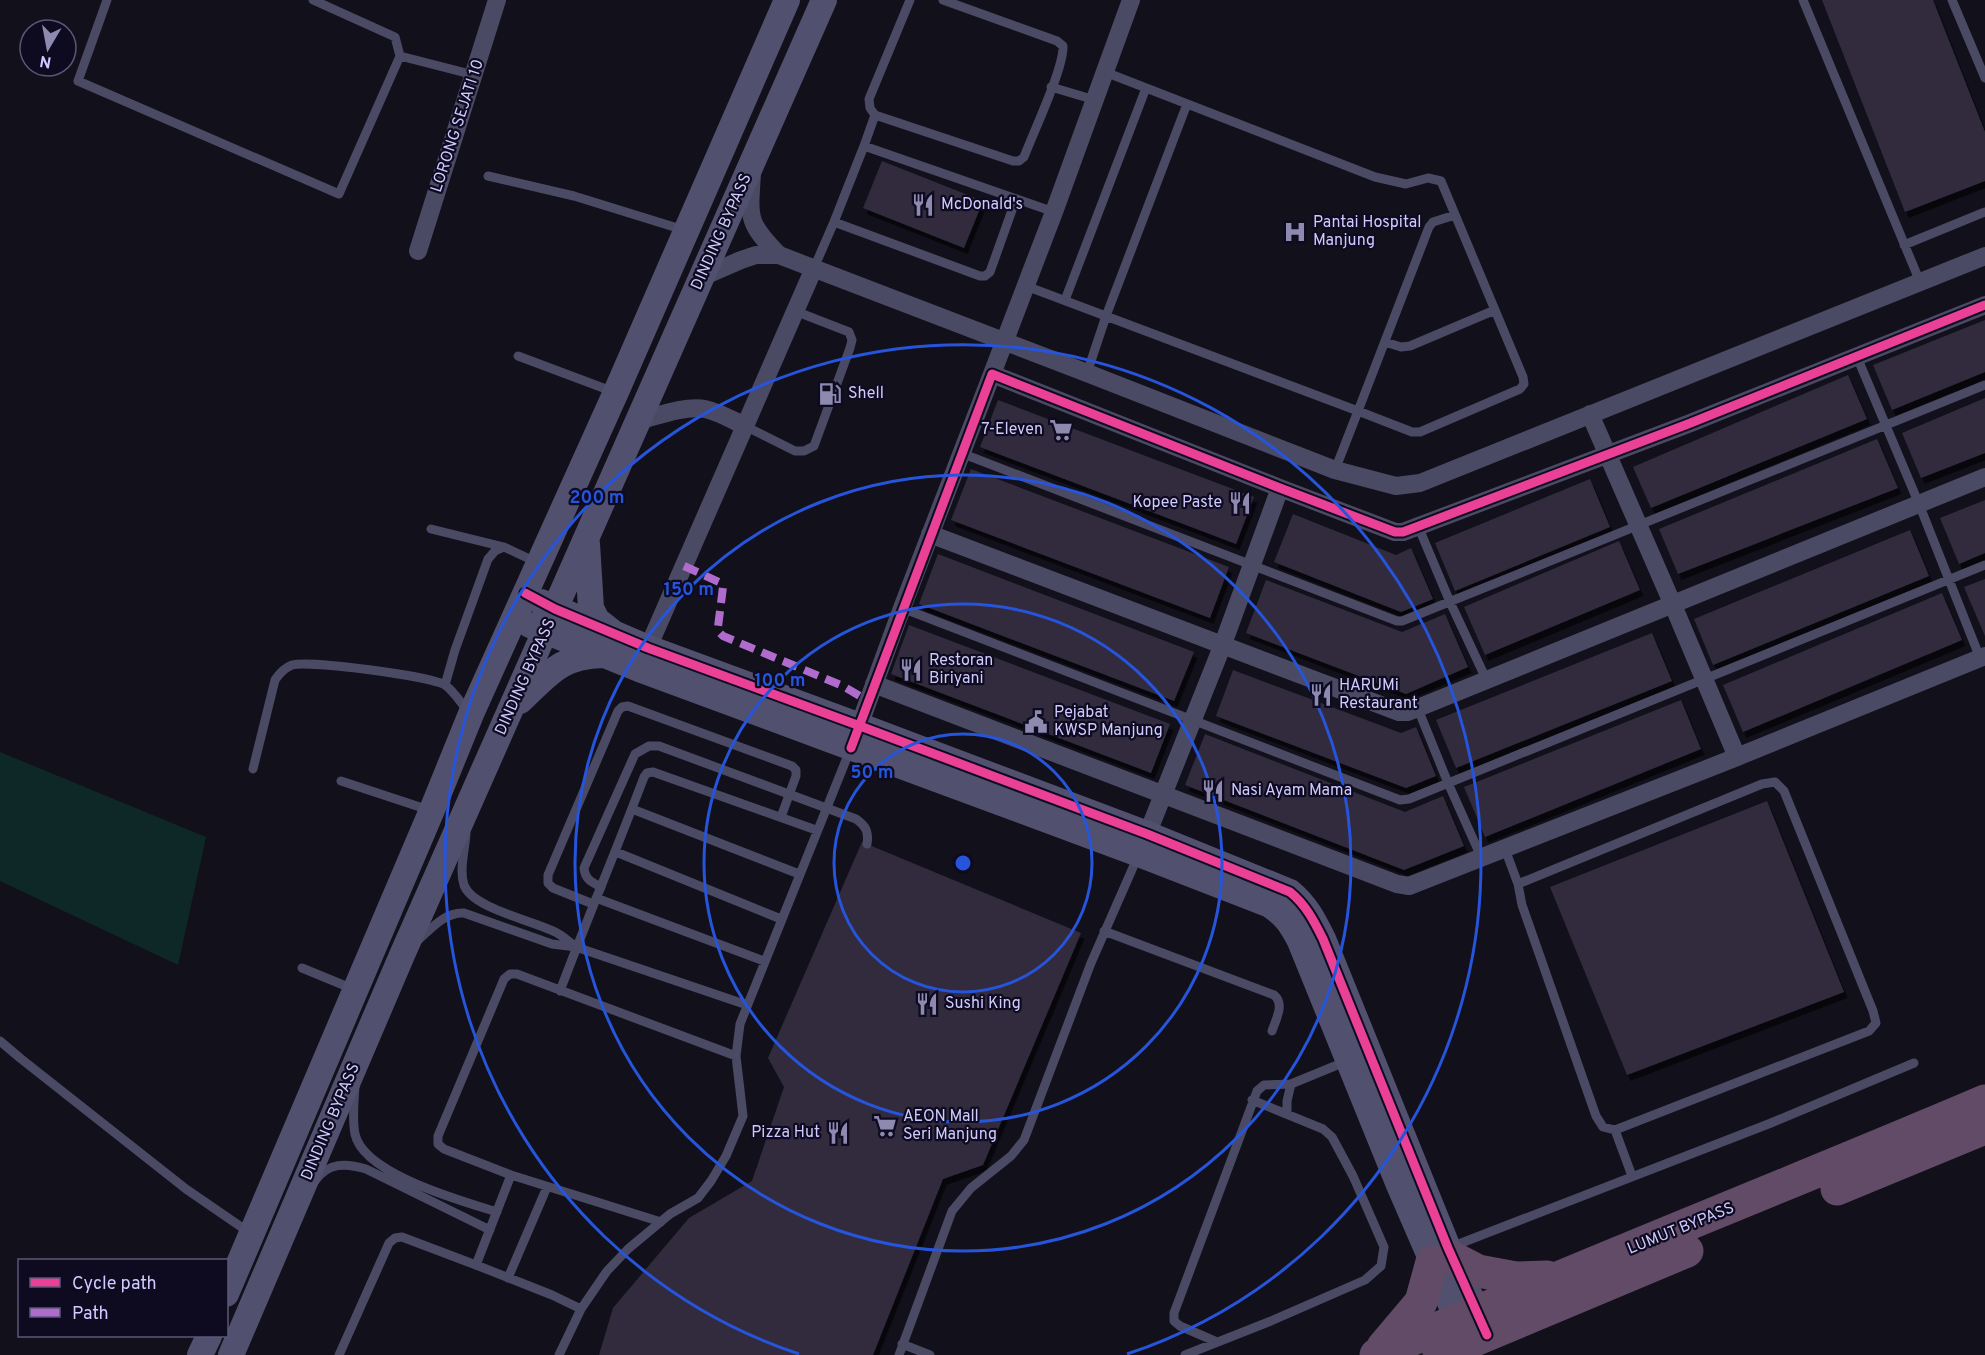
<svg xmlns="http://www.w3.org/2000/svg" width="1985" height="1355" viewBox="0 0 1985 1355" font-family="Overpass,sans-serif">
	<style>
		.green { fill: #0e2727 }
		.building { fill: #302c3e; filter: url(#shadow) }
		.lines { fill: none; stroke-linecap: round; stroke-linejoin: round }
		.lane { stroke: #4a4a64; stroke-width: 9 }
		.street { stroke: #4a4a64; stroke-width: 18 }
		.secondary { stroke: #51516f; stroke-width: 26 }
		.highway { stroke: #624b66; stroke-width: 33 }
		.lane-bridge { stroke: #4a4a64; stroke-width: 9 }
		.quiet { stroke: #b06ccc; stroke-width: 8; stroke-dasharray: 15 8; stroke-linecap: butt }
		.cycleway-casing { stroke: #0e0b20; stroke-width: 13 }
		.cycleway { stroke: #ea4096; stroke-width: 9 }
		.ring { fill: none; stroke: #2654da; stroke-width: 3 }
		.labels { text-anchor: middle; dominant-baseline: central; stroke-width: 4.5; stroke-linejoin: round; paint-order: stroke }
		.street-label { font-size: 16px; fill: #cfcaff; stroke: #0e0b20 }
		.poi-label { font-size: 16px; fill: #cfcaff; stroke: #0e0b20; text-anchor: start }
		.centre { fill: #2654da; stroke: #0e0b20; stroke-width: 3 }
		.ring-label { font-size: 18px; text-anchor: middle; font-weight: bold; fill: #2654da; stroke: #0e0b20; stroke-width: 4.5; stroke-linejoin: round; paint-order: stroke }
	</style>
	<defs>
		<filter id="shadow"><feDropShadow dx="3.5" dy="6" stdDeviation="0" flood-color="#0009"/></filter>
	</defs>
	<rect width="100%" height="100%" fill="#12101b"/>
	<path class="green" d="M0,752L206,837L178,965L0,881Z"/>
	<path class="building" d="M1822,0H1933L1985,132V181L1905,212Z
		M882,161L983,201L964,248L863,208Z
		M1985,320V372L1892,410L1873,365Z
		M1848,375L1867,419L1651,508L1633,467Z
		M1985,398V453L1921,478L1902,433Z
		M998,400L1254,497L1236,544L980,447Z
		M1877,439L1898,488L1678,574L1659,529Z
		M971,469L1229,567L1210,618L951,520Z
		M1590,479L1610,527L1455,591L1435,543Z
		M1985,500V553L1959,564L1940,518Z
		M1293,514L1396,555L1411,548L1433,599L1401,612L1274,562Z
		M1910,530L1929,576L1713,665L1694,619Z
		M1619,541L1640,590L1485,655L1464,607Z
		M938,554L1194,652L1174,701L919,604Z
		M1985,579V636L1964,587Z
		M1266,580L1402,632L1445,614L1468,667L1406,694L1246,633Z
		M1942,593L1962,640L1743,732L1723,685Z
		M909,625L1170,724L1151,773L891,674Z
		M1652,633L1672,681L1456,768L1436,720Z
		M1233,670L1401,733L1416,727L1436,776L1406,788L1216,716Z
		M1681,700L1701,749L1485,837L1464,787Z
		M1205,734L1405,812L1443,796L1464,846L1404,870L1185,785Z
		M1767,801L1844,992L1627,1075L1550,887Z
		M862,842L1081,933L983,1165L943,1179L873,1355H599L613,1308L689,1218L752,1181L784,1087L768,1058Z"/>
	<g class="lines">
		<path class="lane" d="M107,0L78,81L339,194L400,56L395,37L313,0
			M910,0L869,99L870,108L875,115L1013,161H1019L1024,157C1033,133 1064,68 1063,46L1057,41L943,0
			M1803,0L1920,282
			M1952,0L1985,78
			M400,56L474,75
			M1105,72L1375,177L1406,184L1428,178L1441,181C1468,246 1496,311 1523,377L1524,384L1520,389L1420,432H1412L1358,411L1429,227L1433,222L1455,215
			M1051,87L1095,100
			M864,146L875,115
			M488,176L574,196L684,230
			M1016,199L990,272L985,276H980L834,222L864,146L1054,212
			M1904,245L1985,212
			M814,268L834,222
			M1026,286L1358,411L1335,470
			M1065,300L1146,88
			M1385,342L1401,347L1410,346L1495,310
			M518,356L614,392
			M1857,357L1919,504L1980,658
			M1087,373L1106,316L1187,104
			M745,426L795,451H804L814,446L850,348L852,340L849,332L795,311
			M961,453L1397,621H1402L1985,385
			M1418,526L1450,602L1487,681
			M431,529L504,547
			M902,608L1400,800L1409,799L1985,565
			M445,685L455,650L488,559L495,551L504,547L536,562
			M1418,709L1448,783L1482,859
			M253,769L275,680C279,674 284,668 292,665C309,660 430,676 445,685C454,691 462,705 470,713
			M341,781L429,810
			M632,809L799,874
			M466,834C465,849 459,870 464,885C472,908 531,920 553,931C561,934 568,941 576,947
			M1505,849L1518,884L1522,905L1596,1116L1603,1127L1615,1130L1632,1176
			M616,852L781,919
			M1518,884L1762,784L1775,782L1784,791L1873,1011L1876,1023L1869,1031L1615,1130
			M596,898L764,961
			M593,904L553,888L548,883V875L618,711L622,707L628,706L792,766L796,770V776L781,817
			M1104,931L1274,995C1285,1004 1276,1019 1272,1031
			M415,943C430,930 444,912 464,913L552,944L576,947L747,1005
			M302,968L353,989
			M560,991C587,919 617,849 644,777L647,773L653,772L816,830
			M0,1041L20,1058L186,1189L250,1233
			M1291,1084L1347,1061
			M355,1087C354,1102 352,1119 355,1134C363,1174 462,1201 497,1212
			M511,1175L661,1222
			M315,1181C328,1162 346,1163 366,1169L490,1230
			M1451,1247L1771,1123L1914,1063
			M476,1265L552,1295L581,1309
			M508,1278L547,1187
			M1217,1342L1180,1326L1174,1321V1313L1257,1091L1264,1085L1291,1084L1287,1101V1113
			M902,1344L930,1355
			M339,1355L389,1243L395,1238L402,1237L476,1265L511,1175L444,1149L438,1144V1136L504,979L510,974H517L736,1056
			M559,1355L581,1309L607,1271L628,1249L670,1214L698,1198L711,1181L726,1156L743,1116L736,1056L740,1024L850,750
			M899,1355L952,1211L971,1188L1011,1156L1024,1140L1091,963L1138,856
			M1185,1355L1271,1321L1365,1280L1381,1266L1384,1247L1353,1176L1332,1137L1323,1129L1252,1100"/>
		<path class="street" d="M752,174C749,218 747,223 779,255
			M418,251L497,0
			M702,277L741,260L756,255H779L1087,373L1335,470L1396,486L1420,483L1985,256
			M992,374L1054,212L1131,0
			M1590,414L1673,605L1737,757
			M638,421C657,416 686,405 705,409C719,412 732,420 745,426
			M930,534L1399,712H1408L1985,477
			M644,657L814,268
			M874,684L1397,884L1409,886L1737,757L1985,656
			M855,737L902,608L992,374L1280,488L1395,532H1403L1688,424L1985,305
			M1143,845L1223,644L1280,488"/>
		<path class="secondary" d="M587,544L591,608L597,620L611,631
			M541,602L648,648L860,726L1147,834L1290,892C1306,905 1314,921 1323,939L1448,1248L1485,1328
			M530,625L639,669L1139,854L1270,905C1286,916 1291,924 1300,941L1399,1185L1465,1337
			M520,701C549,674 560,656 603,655
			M226,1294L432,810L471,714L616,392L787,0
			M200,1355L209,1336
			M231,1355L402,955L824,0"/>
		<path class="highway" d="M1837,1189L1985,1128
			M1451,1257L1478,1271L1516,1278L1547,1277
			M1383,1347L1421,1302L1432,1262
			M1376,1355C1578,1267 1783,1187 1985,1101
			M1439,1355L1687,1251"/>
		<path class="lane-bridge" d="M601,887C591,882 585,879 584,868L635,754L649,746H659L856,819C866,826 869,832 867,844"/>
		<path class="quiet" d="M684,566L719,582L723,587L718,627L719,632L723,636L843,686L868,701"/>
		<g class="cycleway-casing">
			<path id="cycleway" d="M525,593L555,609L648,648L860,726L1147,834L1290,892C1306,905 1314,921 1323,939L1448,1248L1487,1335
				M851,748L992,374L1280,488L1395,532H1403L1688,424L1985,305"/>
		</g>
		<use href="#cycleway" class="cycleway"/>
	</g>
	<g class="ring">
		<circle cx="963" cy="863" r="129"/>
		<circle cx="963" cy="863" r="259"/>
		<circle cx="963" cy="863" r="388"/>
		<path d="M799 1354A518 518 0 1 1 1127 1354"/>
	</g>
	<defs>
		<g id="restaurant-bare" transform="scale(1.8)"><path d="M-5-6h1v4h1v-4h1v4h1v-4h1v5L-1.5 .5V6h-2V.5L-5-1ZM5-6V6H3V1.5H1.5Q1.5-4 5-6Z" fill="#8d89af" stroke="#0e0b20" stroke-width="2.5" paint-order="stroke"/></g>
		<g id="hospital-bare" transform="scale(1.8)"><path d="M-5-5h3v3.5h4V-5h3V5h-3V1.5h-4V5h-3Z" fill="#8d89af" stroke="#0e0b20" stroke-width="2.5" paint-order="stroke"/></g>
		<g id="fuel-bare" transform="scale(1.8)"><path d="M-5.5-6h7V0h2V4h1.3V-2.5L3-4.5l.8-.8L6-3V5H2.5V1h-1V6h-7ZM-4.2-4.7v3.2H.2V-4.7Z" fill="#8d89af" stroke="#0e0b20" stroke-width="2.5" paint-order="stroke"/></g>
		<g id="supermarket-bare" transform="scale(1.8)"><path d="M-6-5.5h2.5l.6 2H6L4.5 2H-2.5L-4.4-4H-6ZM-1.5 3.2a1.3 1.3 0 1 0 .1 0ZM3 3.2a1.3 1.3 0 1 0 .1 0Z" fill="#8d89af" stroke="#0e0b20" stroke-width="2.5" paint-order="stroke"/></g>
		<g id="civic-bare" transform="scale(1.8)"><path d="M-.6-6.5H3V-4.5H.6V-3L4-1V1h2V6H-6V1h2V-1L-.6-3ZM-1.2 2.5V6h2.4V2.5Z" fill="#8d89af" stroke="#0e0b20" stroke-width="2.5" paint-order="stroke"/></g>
	</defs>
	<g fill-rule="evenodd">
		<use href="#restaurant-bare" x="923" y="205"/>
		<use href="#hospital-bare" x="1295" y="232"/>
		<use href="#fuel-bare" x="830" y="394"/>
		<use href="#supermarket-bare" x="1061" y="430"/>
		<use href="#restaurant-bare" x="1240" y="503"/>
		<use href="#restaurant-bare" x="911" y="670"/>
		<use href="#restaurant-bare" x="1321" y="695"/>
		<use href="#civic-bare" x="1036" y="722"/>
		<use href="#restaurant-bare" x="1213" y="791"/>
		<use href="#restaurant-bare" x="927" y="1004"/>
		<use href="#supermarket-bare" x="885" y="1126"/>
		<use href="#restaurant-bare" x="838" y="1133"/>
	</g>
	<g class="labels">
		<g class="street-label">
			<text transform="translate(458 126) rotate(-72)">LORONG SEJATI 10</text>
			<text transform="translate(722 232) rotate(-66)">DINDING BYPASS</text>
			<text transform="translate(526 677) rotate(-66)">DINDING BYPASS</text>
			<text transform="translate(331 1122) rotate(-67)">DINDING BYPASS</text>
			<text transform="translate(1681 1229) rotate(-22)">LUMUT BYPASS</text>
		</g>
		<g class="poi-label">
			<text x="941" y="205">McDonald's</text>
			<text x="1313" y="223">Pantai Hospital<tspan x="1313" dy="18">Manjung</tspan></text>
			<text x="848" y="394">Shell</text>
			<text x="1043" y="430" text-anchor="end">7-Eleven</text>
			<text x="1222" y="503" text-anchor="end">Kopee Paste</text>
			<text x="929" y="661">Restoran<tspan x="929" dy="18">Biriyani</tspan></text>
			<text x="1339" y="686">HARUMi<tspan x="1339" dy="18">Restaurant</tspan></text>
			<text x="1054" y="713">Pejabat<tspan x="1054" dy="18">KWSP Manjung</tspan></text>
			<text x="1231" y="791">Nasi Ayam Mama</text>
			<text x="945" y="1004">Sushi King</text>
			<text x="903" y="1117">AEON Mall<tspan x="903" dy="18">Seri Manjung</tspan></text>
			<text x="820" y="1133" text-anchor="end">Pizza Hut</text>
		</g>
	</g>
	<circle cx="963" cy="863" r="9" class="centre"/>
	<g class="ring-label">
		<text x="597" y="503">200 m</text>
		<text x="689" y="595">150 m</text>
		<text x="780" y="686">100 m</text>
		<text x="872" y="778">50 m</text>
	</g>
	<rect x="18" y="1259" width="210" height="78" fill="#0e0b20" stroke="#5b5779" stroke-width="1.5"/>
	<rect x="30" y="1278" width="30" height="9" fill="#ea4096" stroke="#5b5779" stroke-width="1.5"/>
	<text x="72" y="1289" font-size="18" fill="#cfcaff">Cycle path</text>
	<rect x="30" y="1308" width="30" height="9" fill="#b06ccc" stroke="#5b5779" stroke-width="1.5"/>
	<text x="72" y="1319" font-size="18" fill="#cfcaff">Path</text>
	<g transform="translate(48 48) rotate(190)"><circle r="28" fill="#0e0b20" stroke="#5b5779" stroke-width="1.5"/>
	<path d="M0-4.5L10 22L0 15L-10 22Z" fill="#8d89af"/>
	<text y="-9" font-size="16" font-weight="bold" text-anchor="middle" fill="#cfcaff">N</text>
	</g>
</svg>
